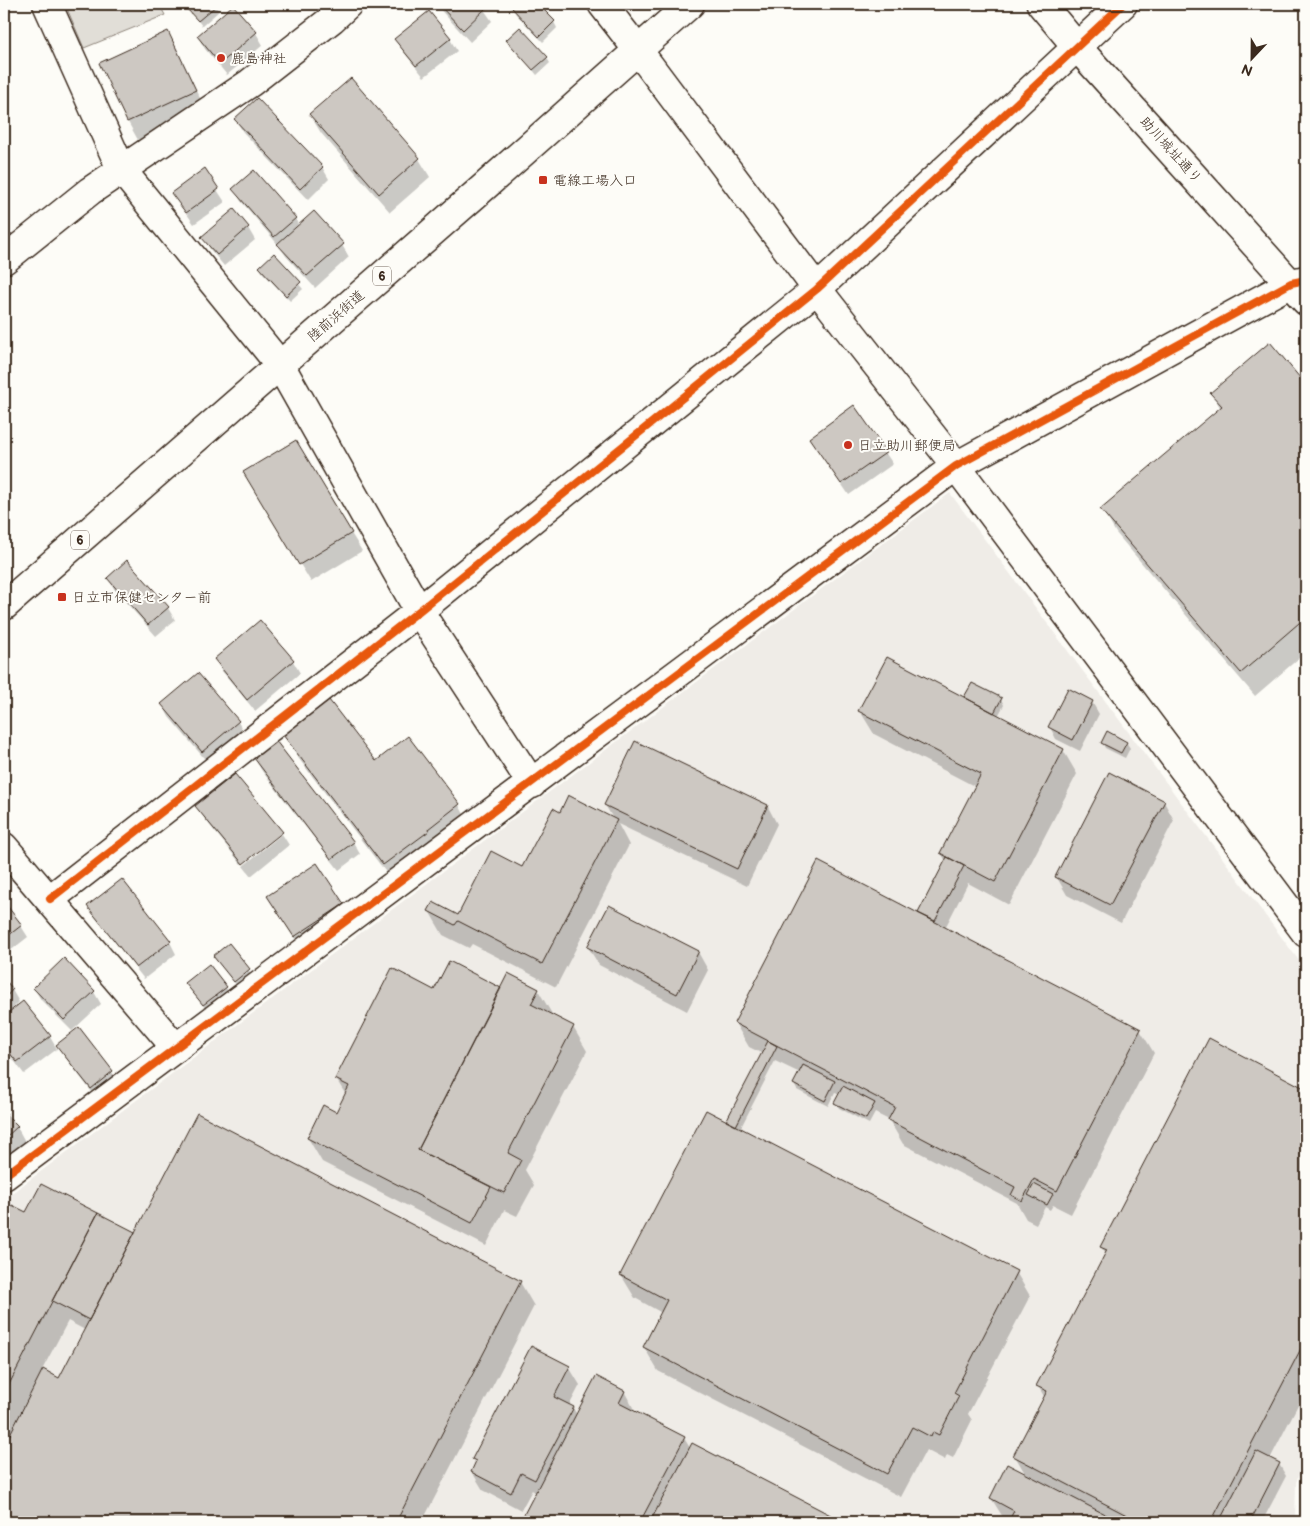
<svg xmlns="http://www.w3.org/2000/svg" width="1310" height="1526" viewBox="0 0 1310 1526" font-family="'Balsamiq Sans','Klee One',sans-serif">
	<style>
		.built { fill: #efece7 }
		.green { fill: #e1ded7; stroke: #8e847a }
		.shadow { fill: #0003; fill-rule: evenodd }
		.building { fill: #cdc8c2; stroke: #3b2a1e }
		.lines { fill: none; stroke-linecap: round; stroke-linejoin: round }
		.minor-casing { stroke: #3b2a1e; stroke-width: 31 }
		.highway-casing { stroke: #3b2a1e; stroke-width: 31 }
		.minor { stroke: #fdfcf7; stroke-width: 28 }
		.highway { stroke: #fdfcf7; stroke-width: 28 }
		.cycleway-casing { stroke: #fdfcf7; stroke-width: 11 }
		.cycleway { stroke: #e8590c; stroke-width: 8 }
		.poi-dot { fill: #c8321e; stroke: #fdfcf7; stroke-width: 2 }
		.labels { text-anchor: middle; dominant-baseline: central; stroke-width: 4; stroke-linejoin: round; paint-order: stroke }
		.shield { fill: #fdfcf7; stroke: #75695f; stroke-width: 1 }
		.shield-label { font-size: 12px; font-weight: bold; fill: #3b2a1e }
		.poi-label { font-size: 14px; fill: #3b2a1e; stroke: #fdfcf7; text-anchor: start }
		.street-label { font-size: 14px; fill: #3b2a1e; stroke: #fdfcf7 }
	</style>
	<rect width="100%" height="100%" fill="#fdfcf7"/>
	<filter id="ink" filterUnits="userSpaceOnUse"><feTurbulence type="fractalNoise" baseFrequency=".02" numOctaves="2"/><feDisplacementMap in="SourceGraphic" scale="10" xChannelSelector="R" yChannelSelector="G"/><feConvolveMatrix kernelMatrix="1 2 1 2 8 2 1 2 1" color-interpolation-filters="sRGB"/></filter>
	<g filter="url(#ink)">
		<path class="built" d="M950,493L1306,970V1459L1296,1482L1295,1522H4V1199Z"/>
		<path class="green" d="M65,4H159L165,15L84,48Z"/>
		<path class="shadow" d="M195,4H214L219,11L202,26L189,9Z
			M435,4H480L492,21L470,42Z
			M506,4H536L554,22L557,28L543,42L516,14L512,7L511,9Z
			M428,13L450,39L457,51L424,77L403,51L396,39Z
			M168,33L178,51L205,109L138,140L128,122L101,64Z
			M256,33L263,45L227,75L205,49L198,37Z
			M508,40L547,58L550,63L537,75Z
			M350,80L419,159L430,177L390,212L321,133L310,115Z
			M236,120L322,167L329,179L308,200L243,132Z
			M204,170L225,202L194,224L172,193Z
			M234,189L295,218L299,226L342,245L349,257L315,288L286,256L280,247L241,201Z
			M234,211L248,228L255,240L224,266L210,249L203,237Z
			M274,255L303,289L290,301L263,273L260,268Z
			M1269,344L1306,387V652L1255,696L1116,533L1102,509L1221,409L1212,393Z
			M854,407L893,464L849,495L810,438Z
			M295,442L362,551L311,582L255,490Z
			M108,578L168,608L175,620L156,636L115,590Z
			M260,622L293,661L300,673L255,711L222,671L215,659Z
			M198,675L238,722L245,734L209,764L169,717L163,705Z
			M1001,699L1004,705L998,716L1063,750L1077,774L1009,905L968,883L945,928L1140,1030L1154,1053L1071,1214L1053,1205L1050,1210L1045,1207L1036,1224L1026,1219L1017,1203L903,1144L889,1120L875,1113L869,1124L839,1108L836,1103L840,1094L835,1092L828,1106L797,1090L794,1084L800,1073L775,1061L740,1129L1016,1272L1030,1296L968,1414L972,1420L953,1458L947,1455L945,1460L926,1450L901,1497L658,1371L644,1347L662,1313L635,1298L621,1275L727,1122L763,1054L749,1047L735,1023L918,914L946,861L941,853L976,787L874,734L860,711L967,700Z
			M1092,702L1099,714L1080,751L1056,739L1050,727Z
			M285,735L375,762L459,805L472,829L398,888L299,759Z
			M1102,742H1126L1130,748L1125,758L1105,748Z
			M255,759L353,842L360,854L339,870L262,771Z
			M1164,802L1174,820L1121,923L1067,895L1056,876Z
			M605,805H767L777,824L747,886L618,824L629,845L556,987L472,944L469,948L443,935L429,911L459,917L522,869L560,814L614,820Z
			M197,806L281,832L241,864L204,818Z
			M282,834L289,845L251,876L243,866Z
			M4,904L21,926L28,937L5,955L4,953Z
			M343,904L350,916L301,948L275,908Z
			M89,906L170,942L176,954L144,979L96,918Z
			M229,945L252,976L238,987L214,957Z
			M588,947L698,952L708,970L687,1011L599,965Z
			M4,981L12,990L19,1002L11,1010L50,1037L57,1049L24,1074L4,1047Z
			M34,988L94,992L101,1004L72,1031L41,1000Z
			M226,988L229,993L207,1010L190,989Z
			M501,990H538L552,1014L551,1015L573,1027L587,1051L525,1170L534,1185L517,1216L504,1210L486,1246L322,1162L308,1138L336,1113L346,1095L336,1079L435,992Z
			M79,1029L112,1072L119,1084L98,1100L65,1057L58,1045Z
			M1209,1040L1306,1090V1389L1270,1459L1279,1464L1286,1476L1262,1522H1006L991,1498L1026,1475L1015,1456L1045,1398L1038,1386L1106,1254L1101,1247Z
			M4,1113L17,1127L27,1145L4,1167Z
			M197,1115L520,1282L534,1306L422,1522H4V1448L6,1443L4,1442V1220L27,1214L134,1233L135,1235ZM68,1321L85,1330L60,1380L42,1370Z
			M569,1367L580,1385L569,1406L573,1408L577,1415L624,1391L636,1413L684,1438L690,1448L692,1444L842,1522H521L536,1493L532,1490L521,1510L483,1490L472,1472L476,1464L473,1459Z"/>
		<path class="building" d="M193,4H216L217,5L198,21L187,9Z
			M438,4H482L486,8L463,30Z
			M516,4H538L555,21L539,37L512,8Z
			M233,5L257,32L220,64L197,36Z
			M429,11L451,38L416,66L394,39Z
			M520,27L548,57L533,70L506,40Z
			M168,31L196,90L127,122L99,63Z
			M351,78L420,158L379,194L309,114Z
			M257,98L323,167L300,189L234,119Z
			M205,168L219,189L186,213L171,193Z
			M254,170L296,218L274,237L232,189Z
			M234,209L249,227L217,255L201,237Z
			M314,211L344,244L307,276L277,244Z
			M274,253L301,282L286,296L259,267Z
			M1270,342L1306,385V617L1241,673L1100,509L1222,406L1210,393Z
			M854,405L887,452L841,484L809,438Z
			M296,440L352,533L299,565L243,472Z
			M127,560L169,607L148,625L107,578Z
			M260,620L294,660L247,700L214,659Z
			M887,657L1064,749L995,882L940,853L981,774L858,711Z
			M198,673L239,721L202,752L161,704Z
			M972,683L1002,698L994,713L964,697Z
			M1068,688L1093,701L1073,740L1048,727Z
			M329,700L376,761L408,736L460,804L428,829L429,831L383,865L283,735Z
			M1107,731L1127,742L1121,753L1101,743Z
			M276,741L354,842L331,859L254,758Z
			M635,741L768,805L737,869L604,805Z
			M1109,772L1165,801L1110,905L1055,877Z
			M235,774L283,832L243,864L195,806Z
			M568,795L617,820L542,964L458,921L455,925L428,911L433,902L458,915L491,851L522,867L553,808L560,812Z
			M947,857L964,866L935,921L918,913Z
			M818,861L1141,1029L1057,1191L1034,1179L1022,1201L1011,1195L1015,1187L888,1120L895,1107L734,1023Z
			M317,863L344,904L294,937L267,896Z
			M122,879L171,941L136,968L87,906Z
			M4,902L22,925L4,939Z
			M609,905L699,951L677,994L587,947Z
			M229,943L250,969L234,982L213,956Z
			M64,958L95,991L64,1020L33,988Z
			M449,961L501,988L418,1150L491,1187L472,1223L307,1138L323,1105L336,1112L349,1086L335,1079L392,968L434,990Z
			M209,964L227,987L203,1005L185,983Z
			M508,973L539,989L531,1004L574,1026L508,1153L521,1160L504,1193L418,1150Z
			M4,979L13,989L4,999Z
			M23,1001L51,1036L17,1062L4,1046V1016Z
			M79,1027L113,1071L91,1089L56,1045Z
			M1209,1038L1306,1089V1339L1211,1522H1140L1013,1456L1047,1391L1036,1386L1107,1250L1100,1247Z
			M768,1041L777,1046L736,1126L726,1121Z
			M803,1065L835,1081L825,1101L793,1084Z
			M843,1086L875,1103L866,1119L834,1103Z
			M706,1110L1017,1271L954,1393L959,1396L939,1435L933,1432L931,1437L912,1427L887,1474L643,1347L667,1300L620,1275Z
			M4,1112L18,1126L4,1139Z
			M197,1113L521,1281L396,1522H4V1446L43,1369L59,1378Z
			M41,1184L98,1213L4,1394V1219L12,1205L26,1212Z
			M1034,1184L1053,1194L1047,1205L1028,1195Z
			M98,1213L135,1232L89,1320L52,1301Z
			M531,1346L570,1366L554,1397L574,1407L535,1480L521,1473L511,1493L471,1472L476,1461L472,1459Z
			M596,1376L625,1391L619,1403L685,1437L640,1522H520Z
			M692,1443L844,1522H650Z
			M1256,1451L1280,1463L1250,1522H1219Z
			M1007,1464L1120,1522H1008L1014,1511L990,1498Z"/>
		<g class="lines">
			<g class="minor-casing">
				<path id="minor" d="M47,4L121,169L280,365L419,611L532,784
					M1041,4L1077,47L1306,301
					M637,49L817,289L956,466L1306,933
					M4,260L90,191L250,83L332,19L348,4
					M4,847L176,1048
					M50,899L419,611L817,289L1123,4
					M4,1176L956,466L1291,283L1306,280"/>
			</g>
			<g class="highway-casing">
				<path id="highway" d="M602,4L637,49
					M4,606L484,187L690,4"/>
			</g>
			<use href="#minor" class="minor"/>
			<use href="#highway" class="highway"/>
			<g class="cycleway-casing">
				<path id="cycleway" d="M50,899L419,611L817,289L1123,4
					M4,1176L956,466L1291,283L1306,280"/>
			</g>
			<use href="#cycleway" class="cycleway"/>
		</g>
	</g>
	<g class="poi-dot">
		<circle cx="221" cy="58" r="5"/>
		<rect x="538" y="175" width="10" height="10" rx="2.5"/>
		<circle cx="848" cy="445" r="5"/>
		<rect x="57" y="592" width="10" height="10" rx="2.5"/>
	</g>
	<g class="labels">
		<g class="shield">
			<rect x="373" y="266.5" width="18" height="19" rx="4"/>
			<rect x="71" y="530.5" width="18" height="19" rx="4"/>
		</g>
		<g class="shield-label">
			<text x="382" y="276">6</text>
			<text x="80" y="540">6</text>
		</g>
		<g class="poi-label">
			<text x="231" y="58">鹿島神社</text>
			<text x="553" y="180">電線工場入口</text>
			<text x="858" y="445">日立助川郵便局</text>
			<text x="72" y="597">日立市保健センター前</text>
		</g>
		<g class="street-label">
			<text transform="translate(1171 150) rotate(48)">助川城址通り</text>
			<text transform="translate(336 316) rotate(-41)">陸前浜街道</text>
		</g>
	</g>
	<rect width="1310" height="1526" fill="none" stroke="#fdfcf7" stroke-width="20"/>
	<rect x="10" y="10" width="1290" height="1506" fill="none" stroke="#3b2a1e" stroke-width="2" filter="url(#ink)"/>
	<g transform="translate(1252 58) rotate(202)" stroke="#fdfcf7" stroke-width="4" paint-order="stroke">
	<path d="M0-4L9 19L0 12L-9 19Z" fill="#3b2a1e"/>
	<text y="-8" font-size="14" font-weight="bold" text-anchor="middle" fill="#3b2a1e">N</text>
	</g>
</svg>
